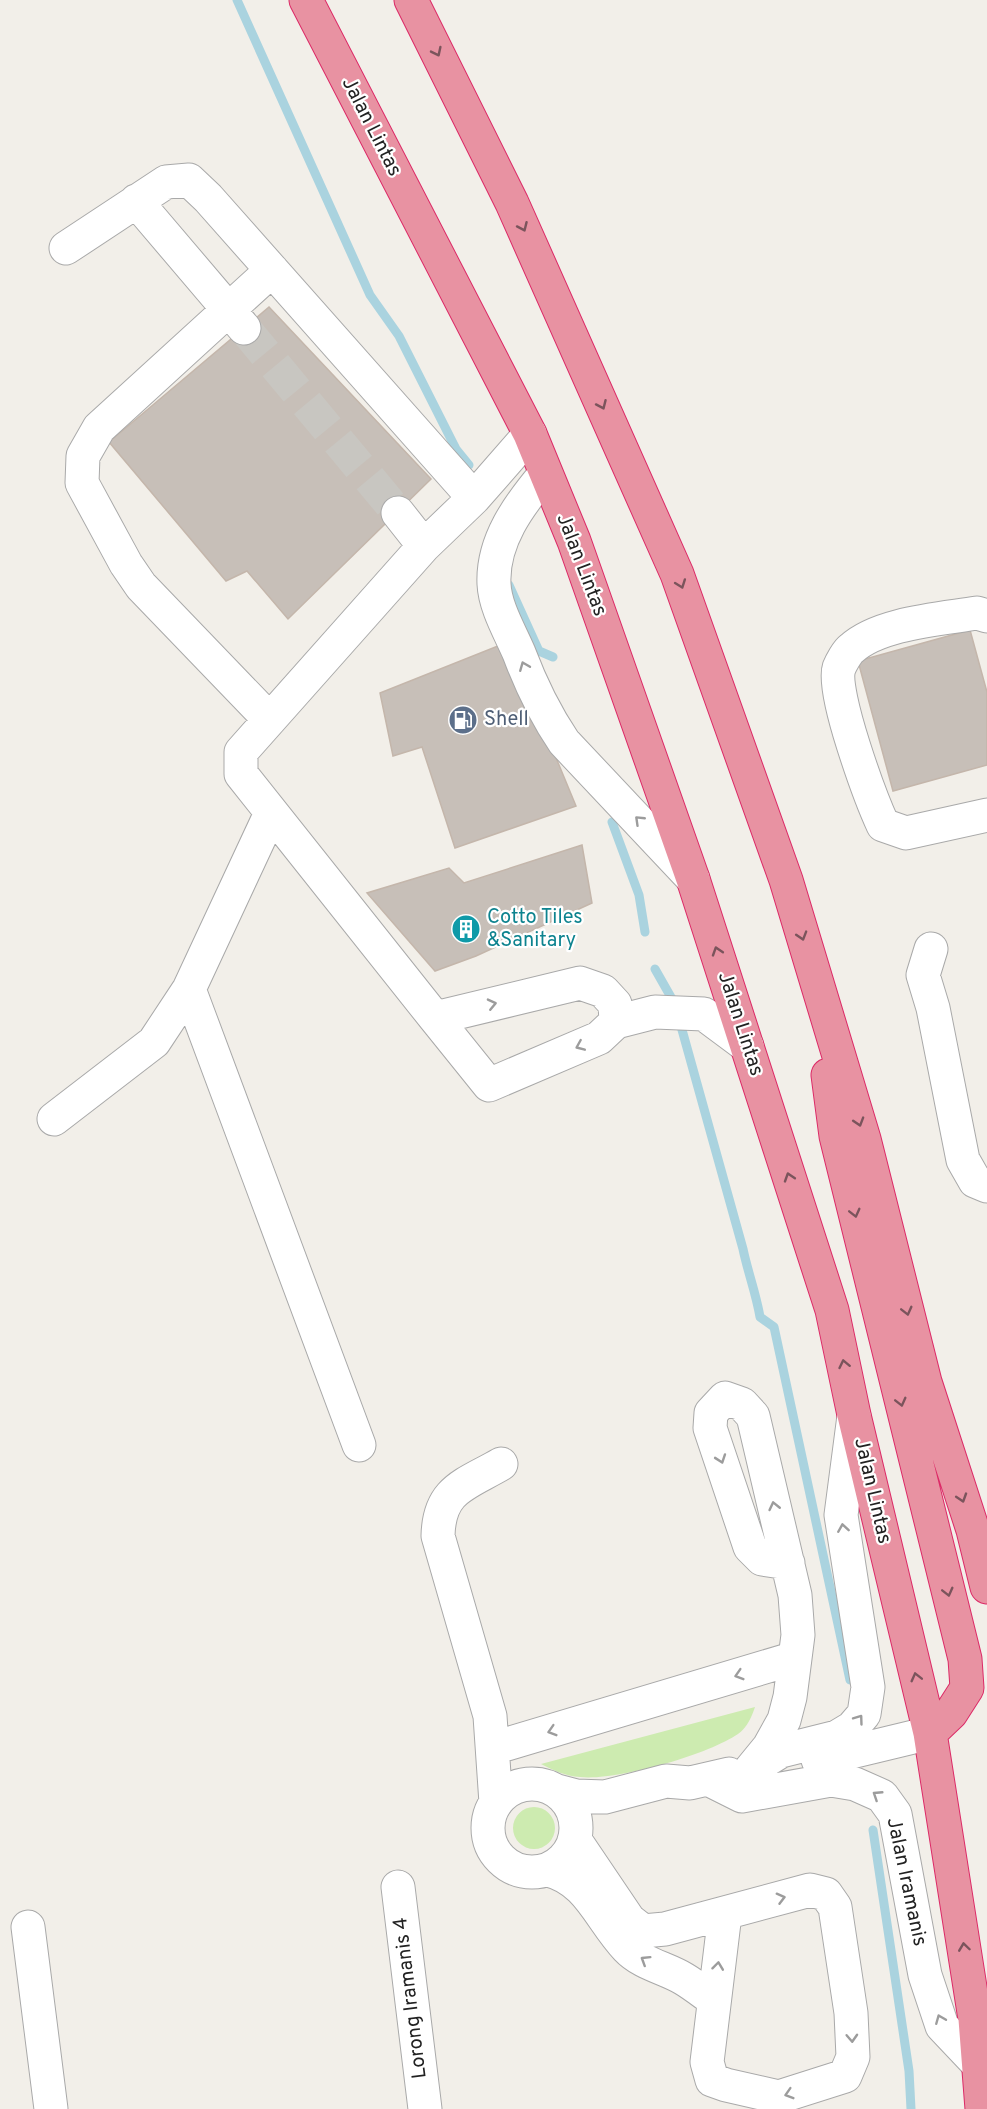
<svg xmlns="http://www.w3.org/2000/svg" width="987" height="2109" viewBox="0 0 987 2109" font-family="Overpass,sans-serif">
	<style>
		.grass { fill: #cdebb0 }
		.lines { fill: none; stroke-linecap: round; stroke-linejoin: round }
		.stream { stroke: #aad3df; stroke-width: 9 }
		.building { fill: #c7bfb8; stroke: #c4b6ab; stroke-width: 1.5 }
		.minor-tunnel { stroke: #c8c6c1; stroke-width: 33; stroke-dasharray: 33 16; stroke-linecap: butt }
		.minor-casing { stroke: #a9a9a9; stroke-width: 35 }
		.highway-casing { stroke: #dc2a67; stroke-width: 35 }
		.minor { stroke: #fff; stroke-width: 33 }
		.highway { stroke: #e892a2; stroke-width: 33 }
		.oneway { stroke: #7b545c }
		.oneway2 { stroke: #9c9c9c }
		.labels { text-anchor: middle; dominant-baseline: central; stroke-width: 4.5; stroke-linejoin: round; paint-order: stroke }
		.street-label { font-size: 20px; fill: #222; stroke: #fff }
		.service-label { font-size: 20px; fill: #4e5e75; stroke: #fff; text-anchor: start }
		.culture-label { font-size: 20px; fill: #0d838f; stroke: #fff; text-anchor: start }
	</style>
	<rect width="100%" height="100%" fill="#f2efe9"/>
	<path class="grass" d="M755,1707C752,1716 747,1728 738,1734C707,1755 617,1781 580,1777C565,1776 553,1770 541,1764Z
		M513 1828a21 21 0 1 1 42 0a21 21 0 1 1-42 0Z"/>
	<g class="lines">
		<path class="stream" d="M237,0L370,295L399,336L456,449L469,465
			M509,585L539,651L553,657
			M612,822L639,895L645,932
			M655,969L676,1006
			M679,1019L743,1249C748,1273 756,1293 760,1317L774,1327L850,1680
			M873,1830L909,2071L911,2109"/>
	</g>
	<path class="building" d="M269,307L431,479L288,619L247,571L226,581L109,442Z
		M970,630L987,692V765L893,791L858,661Z
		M508,642L576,806L455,848L422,747L393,756L380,693Z
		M582,845L592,903L476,956L435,971L367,893L449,868L464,883Z"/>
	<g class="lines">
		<path class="minor-tunnel" d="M244,328L398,513"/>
		<g class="minor-casing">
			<path id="minor" d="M136,201L244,328
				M66,248L166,182L189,180L208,198L474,498
				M545,474C519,505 492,541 494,584C495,607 510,632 519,653C531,685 545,714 564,742L693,879
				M398,513L424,546
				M987,616L977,613C941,619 879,623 851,649C847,652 841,663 839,668C831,692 871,799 883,825L906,833L987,815
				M269,719L141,586L126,564L82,483L83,456L99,428L272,270
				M271,813L189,989L359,1445
				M931,949L923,975L933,1008L963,1160L975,1181L987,1186
				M435,1018L580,983L603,991L615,1004L616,1022L599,1038L489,1085L435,1018L241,774V752L424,546L474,498L530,434
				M616,1022L655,1012L704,1014L747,1046
				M54,1119L154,1042L189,989
				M507,1744L795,1658
				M818,1760L930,1733
				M755,1767L781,1751L837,1737L852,1728L864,1714L868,1687L841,1515L854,1416
				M751,1769L769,1747L784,1720L790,1697L798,1635L795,1595L753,1416L742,1404L725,1398L711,1413L710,1428L750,1547L762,1559L788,1563
				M708,1779L742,1796L831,1780L855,1784L882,1796L895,1814L925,1975L942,2026L977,2063
				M488 1828a44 44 0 1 1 88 0a44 44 0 1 1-88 0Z
				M557,1791L576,1796L605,1797L666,1781L690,1783L729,1774
				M496,1803L490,1716L438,1536C439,1489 465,1485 501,1464
				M575,1840L629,1920L643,1931L665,1929L810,1890L826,1894L835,1907L851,2013L853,2057L845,2076L779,2097L726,2085L712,2080L707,2062L725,1914
				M548,1870C589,1880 600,1920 627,1948C642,1964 666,1968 684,1979C694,1985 704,1993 714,2000
				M398,1887L425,2109
				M28,1927L51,2109"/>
		</g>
		<g class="highway-casing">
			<path id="highway" d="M306,0L530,434L574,541L693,879L832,1310L854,1415L930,1733L975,2019L982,2109
				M411,0L512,203L677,574L786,880L864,1139L925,1382L973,1530L987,1587
				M828,1075L836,1136L965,1659L967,1688L951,1713L930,1733"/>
		</g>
		<use href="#minor" class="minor"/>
		<use href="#highway" class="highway"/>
	</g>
	<defs><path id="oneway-chevron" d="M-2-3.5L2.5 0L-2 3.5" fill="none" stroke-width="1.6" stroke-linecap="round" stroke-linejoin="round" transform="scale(1.5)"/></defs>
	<g class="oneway">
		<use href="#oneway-chevron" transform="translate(437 52) rotate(64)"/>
		<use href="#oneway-chevron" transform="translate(523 227) rotate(66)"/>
		<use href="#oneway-chevron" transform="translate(602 405) rotate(66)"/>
		<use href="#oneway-chevron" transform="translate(681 584) rotate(70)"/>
		<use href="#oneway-chevron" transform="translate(802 936) rotate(73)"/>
		<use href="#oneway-chevron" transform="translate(717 951) rotate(-108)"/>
		<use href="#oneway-chevron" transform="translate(859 1122) rotate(73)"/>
		<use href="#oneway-chevron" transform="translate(789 1177) rotate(-108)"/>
		<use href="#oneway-chevron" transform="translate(855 1213) rotate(76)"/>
		<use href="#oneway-chevron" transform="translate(907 1311) rotate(76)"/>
		<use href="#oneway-chevron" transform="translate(844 1364) rotate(-102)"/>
		<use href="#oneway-chevron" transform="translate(901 1402) rotate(76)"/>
		<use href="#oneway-chevron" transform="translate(962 1498) rotate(72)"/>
		<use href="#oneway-chevron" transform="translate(948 1592) rotate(76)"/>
		<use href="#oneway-chevron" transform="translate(916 1677) rotate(-104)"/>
		<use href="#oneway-chevron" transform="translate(964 1947) rotate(-98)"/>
	</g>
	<g class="oneway2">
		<use href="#oneway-chevron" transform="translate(524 666) rotate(-112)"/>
		<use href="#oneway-chevron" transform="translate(639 820) rotate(-136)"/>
		<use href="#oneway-chevron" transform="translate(492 1004) rotate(-13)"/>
		<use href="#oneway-chevron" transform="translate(580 1046) rotate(157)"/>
		<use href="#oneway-chevron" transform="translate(721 1459) rotate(71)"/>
		<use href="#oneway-chevron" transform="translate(774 1506) rotate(-103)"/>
		<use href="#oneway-chevron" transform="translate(843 1528) rotate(-99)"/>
		<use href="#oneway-chevron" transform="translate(739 1675) rotate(163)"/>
		<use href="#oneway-chevron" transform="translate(859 1719) rotate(-54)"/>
		<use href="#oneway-chevron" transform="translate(552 1731) rotate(163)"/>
		<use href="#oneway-chevron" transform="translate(877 1795) rotate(-147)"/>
		<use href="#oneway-chevron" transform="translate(781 1898) rotate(-15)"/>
		<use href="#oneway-chevron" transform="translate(645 1960) rotate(-148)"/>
		<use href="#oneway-chevron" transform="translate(718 1966) rotate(-83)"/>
		<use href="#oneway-chevron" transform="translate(940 2019) rotate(-112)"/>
		<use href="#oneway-chevron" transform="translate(852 2038) rotate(87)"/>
		<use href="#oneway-chevron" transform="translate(789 2094) rotate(163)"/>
	</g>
	<defs>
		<g id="fuel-disc" transform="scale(1.5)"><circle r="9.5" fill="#5c6f8a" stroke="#fff"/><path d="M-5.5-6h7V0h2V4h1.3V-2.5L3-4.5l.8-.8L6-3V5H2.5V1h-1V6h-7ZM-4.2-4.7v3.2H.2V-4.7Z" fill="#fff"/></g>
		<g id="building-disc" transform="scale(1.5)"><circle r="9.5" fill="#0f9aa8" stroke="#fff"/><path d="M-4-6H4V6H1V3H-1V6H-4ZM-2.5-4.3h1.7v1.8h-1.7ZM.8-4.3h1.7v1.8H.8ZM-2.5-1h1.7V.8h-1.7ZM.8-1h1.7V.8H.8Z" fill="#fff"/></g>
	</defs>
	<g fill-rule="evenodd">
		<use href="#fuel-disc" x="463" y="720"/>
		<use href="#building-disc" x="466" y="929"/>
	</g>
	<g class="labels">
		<g class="street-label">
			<text transform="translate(371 127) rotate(63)">Jalan Lintas</text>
			<text transform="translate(581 565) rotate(69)">Jalan Lintas</text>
			<text transform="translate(740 1024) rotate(72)">Jalan Lintas</text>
			<text transform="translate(872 1491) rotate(77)">Jalan Lintas</text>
			<text transform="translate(906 1882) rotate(78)">Jalan Iramanis</text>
			<text transform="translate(411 1998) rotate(-97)">Lorong Iramanis 4</text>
		</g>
		<g class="service-label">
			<text x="484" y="720">Shell</text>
		</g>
		<g class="culture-label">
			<text x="487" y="918">Cotto Tiles<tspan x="487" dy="23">&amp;Sanitary</tspan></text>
		</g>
	</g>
</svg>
